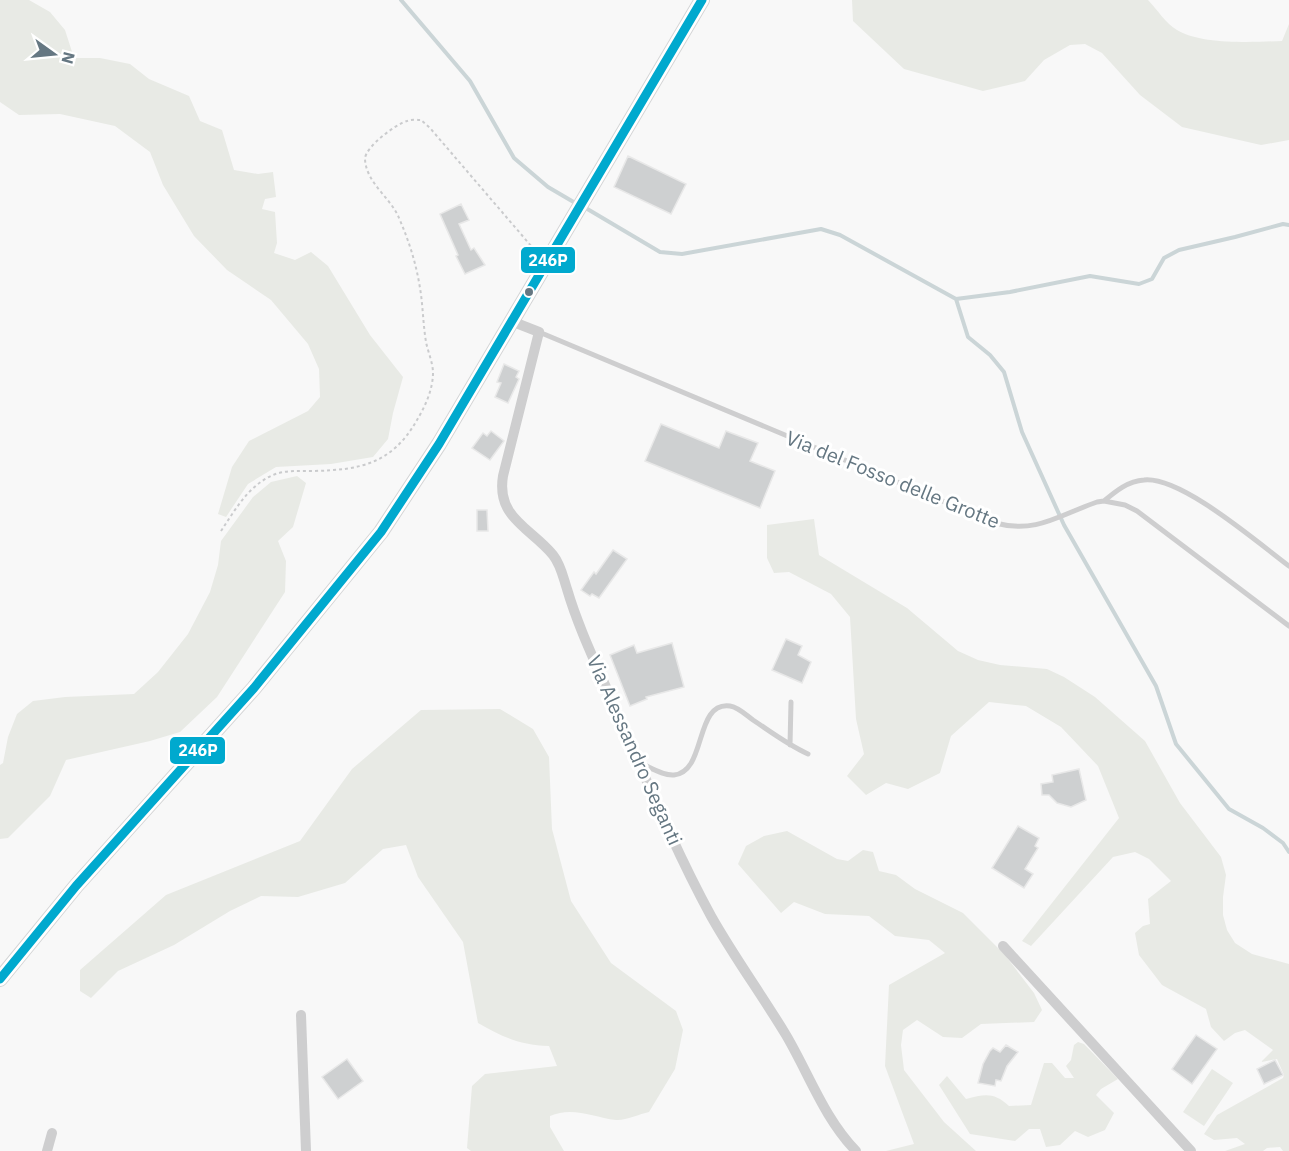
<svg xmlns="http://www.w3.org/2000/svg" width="1289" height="1151" viewBox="0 0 1289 1151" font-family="'IBM Plex Sans',sans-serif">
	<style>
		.green { fill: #e8eae5 }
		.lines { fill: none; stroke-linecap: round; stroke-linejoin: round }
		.stream { stroke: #cbd5d7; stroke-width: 4 }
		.building { fill: #ced0d1; stroke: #e8e8e8; stroke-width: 1.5 }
		.secondary-casing { stroke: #d4d5d6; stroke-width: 16 }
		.path { stroke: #cacbcd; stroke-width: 2; stroke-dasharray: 3 3; stroke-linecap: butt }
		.lane { stroke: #cececf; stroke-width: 5 }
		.street { stroke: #cececf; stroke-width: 10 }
		.secondary { stroke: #e1e1e2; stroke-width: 14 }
		.bus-1-casing { stroke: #fff; stroke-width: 14 }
		.bus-1 { stroke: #00a9ce; stroke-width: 9 }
		.bus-dot { fill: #657782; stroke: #fff; stroke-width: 2 }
		.labels { text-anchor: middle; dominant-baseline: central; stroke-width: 6; stroke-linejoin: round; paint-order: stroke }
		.street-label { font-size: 20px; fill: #657782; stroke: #fff }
		.line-badge { stroke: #fff; stroke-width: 2 }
		.badge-label { font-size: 16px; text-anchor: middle; font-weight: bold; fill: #fff }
	</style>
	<rect width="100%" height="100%" fill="#f8f8f8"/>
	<path class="green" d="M0,0H29L50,12L65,30L74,58H100L130,64L149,79L189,96L200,121L222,130L234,170L258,174L273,172L276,197L265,199L262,209L275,212L277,243L274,253L295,260L311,252L328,266L370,335L403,377L393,413L388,439L373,457L331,464L276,467L248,484L226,517L218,514L232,467L249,441L308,411L320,397L319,369L308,344L271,300L227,270L194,236L163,185L150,152L115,126L60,114L19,115L0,102Z
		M852,0H1148C1157,9 1166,24 1177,30C1201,45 1254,42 1282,41L1289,24V140L1261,145L1182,127L1140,95L1102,53L1085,44L1070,45L1044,60L1025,81L983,91L904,69L853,21Z
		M297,476L306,483L293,527L278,541L286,561L285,592L217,697L180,732L150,741L66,760L50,796L8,838L0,839V765L3,763L8,737L17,714L33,701L65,697L134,694L158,672L188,634L210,592L218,565L221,541L253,497L271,482Z
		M814,519L819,555L907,608L958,651L978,660L1000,665L1047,669L1064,677L1095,697L1145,741L1180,803L1221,857L1226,875L1223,897V915L1227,930L1235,943L1252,954L1289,964V1151H1283L1280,1147L1267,1148L1263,1151H1225L1245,1144L1237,1138L1214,1140L1204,1134L1217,1115L1283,1078L1284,1075L1277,1059L1261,1062L1273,1050L1245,1030L1235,1033L1224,1041L1211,1027L1206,1009L1162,985L1139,955L1135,933L1143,926L1150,924L1148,899L1171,881L1149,859L1135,852L1113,857L1031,946L1022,941L1119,818L1098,766L1061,727L1026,706L989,702L951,736L940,773L908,789L886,783L866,795L847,776L864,754L856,719L850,617L831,594L789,572L774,573L767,558V525Z
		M500,709L533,729L549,757L552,829L571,901L611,963L676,1011L683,1030L675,1069L649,1112C639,1114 625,1121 616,1120C593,1117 572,1106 550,1116V1127L564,1151H471L467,1148L472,1086L485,1074L557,1066L549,1046C519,1045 503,1037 478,1023L463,942L418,877L406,845L383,849L345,883L298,897L261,896L230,911L174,945L118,971L91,998L80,991V970L166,895L300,841L352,769L421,710Z
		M787,831L837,859L848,861L863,850L873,852L879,871L896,875L915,889L963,913L1005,955L1034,993L1042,1010L1034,1022L981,1024L962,1038L943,1037L917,1020L903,1030L901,1045L904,1070L944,1122L976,1151H886L914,1144L885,1066L889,985L945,953L929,940L895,936L869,916L825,914L794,902L781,913L738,864L746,846L764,836Z
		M1078,1042L1084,1044L1118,1079L1101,1089L1096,1095L1114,1113L1105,1130L1088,1137L1075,1131L1060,1145L1046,1147L1040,1129H1029L1015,1141L970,1134L939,1085L947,1076L966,1099C985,1094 994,1092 1009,1106L1031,1105L1044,1063H1052L1065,1078H1074L1066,1066L1071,1060L1074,1045Z
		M1212,1069L1233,1083L1204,1126L1183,1112Z"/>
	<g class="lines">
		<path class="stream" d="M401,0L470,81L514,158L548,187L577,204
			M584,207L660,252L682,254L821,229L840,235L956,299L968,337L990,355L1004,372L1022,432L1064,525L1156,686L1176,744L1229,809L1263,828L1283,843L1289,852
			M956,299L1010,292L1090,276L1139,284L1152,279L1164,258L1179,250L1235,237L1283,224L1289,225"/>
	</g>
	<path class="building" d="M628,156L686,184L671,214L614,187Z
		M461,204L469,220L459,224L471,250L474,248L485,265L465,274L456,256L458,255L440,214Z
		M504,364L519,371L516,377L519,379L508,403L495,397L501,383L497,382Z
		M661,424L719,448L726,431L758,443L750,461L775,471L760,508L645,461Z
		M491,431L504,441L490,460L472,448L483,433L487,436Z
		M477,510H487L488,531H477Z
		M613,550L627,559L599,598L592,594L590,596L581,590L594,572L596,574Z
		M786,639L802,646L798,655L811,662L802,683L772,670Z
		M672,643L684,687L646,697L647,699L630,706L610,655L634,645L637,653Z
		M1079,769L1086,800L1071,807L1057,803L1049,795H1042L1041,784L1053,782L1052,775Z
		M1018,826L1039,838L1035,846L1038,848L1025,869L1033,874L1024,888L992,868Z
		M1196,1035L1217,1049L1192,1084L1172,1069Z
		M1006,1045L1018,1052L1007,1066L1001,1081L996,1080L995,1086L978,1083L983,1064L990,1051L993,1048L1000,1052Z
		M347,1059L363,1081L338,1099L322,1077Z
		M1275,1060L1283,1075L1264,1084L1257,1069Z"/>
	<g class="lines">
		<g class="secondary-casing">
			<path id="secondary" d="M0,979L76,886L254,688L381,532L439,444L702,0"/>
		</g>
		<path class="path" d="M221,531C235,510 248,486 273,475C285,470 299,471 313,471C360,470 392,464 417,420C425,407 433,389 433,373C433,363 428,352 426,342C423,324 423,306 420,288C416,263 409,241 399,218C391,198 366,183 365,159C365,147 396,124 407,121C411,119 417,120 421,120L430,128L538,254"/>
		<path class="lane" d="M539,332L995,523C1037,534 1059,515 1097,502L1104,501L1125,505L1137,511L1289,626
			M1104,501C1116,491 1128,481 1144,480C1181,476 1258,543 1289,566
			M790,745L791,702
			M640,763C650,767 663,776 674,775C707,772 694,701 730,706C738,707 746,715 753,720C771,732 788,745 808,754"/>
		<path class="street" d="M511,321L539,332L503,476C496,518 531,528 553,555C561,565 563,577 567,589C579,630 599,670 616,710C646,779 675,850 711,916C734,957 762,995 786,1035C809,1074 824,1118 856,1151
			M1003,946L1191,1151
			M301,1015L306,1151
			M47,1151L52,1133"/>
		<use href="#secondary" class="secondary"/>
		<g class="bus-1-casing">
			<path id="bus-1" d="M0,979L76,886L254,688L381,532L439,444L702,0"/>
		</g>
		<use href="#bus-1" class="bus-1"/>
	</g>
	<circle class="bus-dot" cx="529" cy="292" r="5"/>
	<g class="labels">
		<g class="street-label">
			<text transform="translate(893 479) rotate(22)">Via del Fosso delle Grotte</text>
			<text transform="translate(635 750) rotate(66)">Via Alessandro Seganti</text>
		</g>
	</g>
	<g class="line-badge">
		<rect x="520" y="246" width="56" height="28" rx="6" fill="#00a9ce"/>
		<rect x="169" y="736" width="57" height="29" rx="6" fill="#00a9ce"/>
	</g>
	<g class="badge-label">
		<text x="548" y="266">246P</text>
		<text x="198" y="756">246P</text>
	</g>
	<g transform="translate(54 54) rotate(105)" stroke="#ffffff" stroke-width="4.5" paint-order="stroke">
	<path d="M0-4.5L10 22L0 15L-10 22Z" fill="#657782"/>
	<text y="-9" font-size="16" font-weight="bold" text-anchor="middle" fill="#657782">N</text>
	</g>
</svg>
